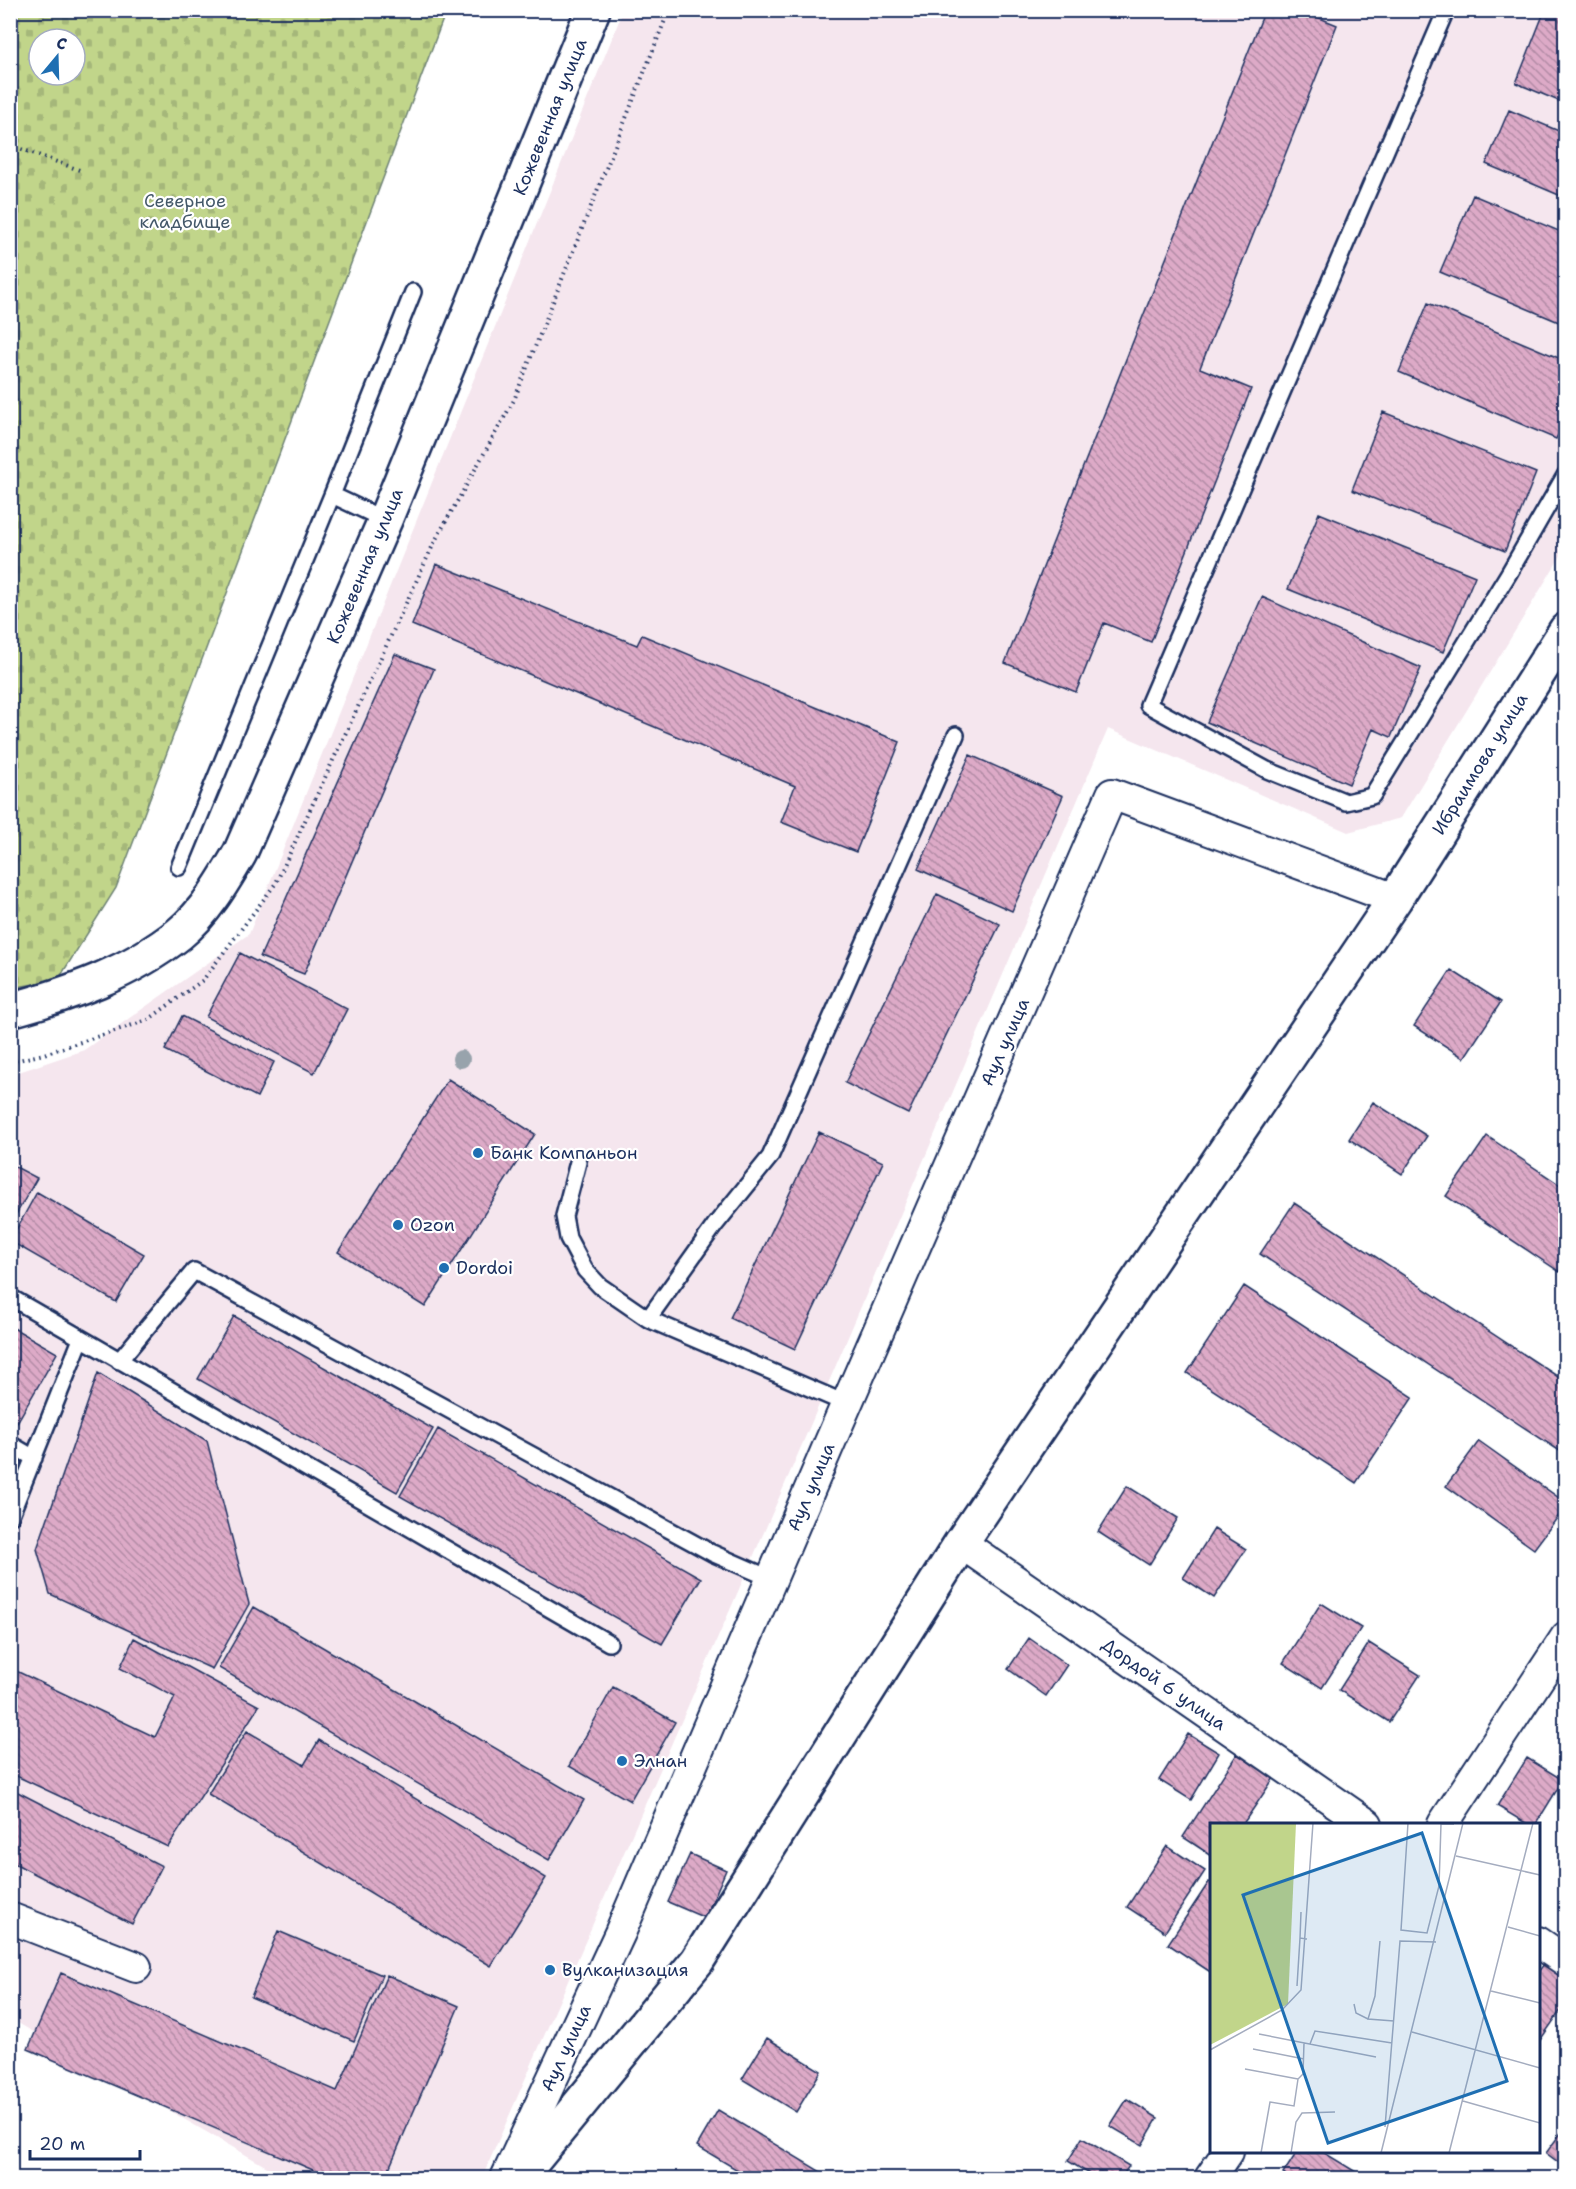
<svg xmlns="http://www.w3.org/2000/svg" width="1576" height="2189" viewBox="0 0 1576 2189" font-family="'Shantell Sans',sans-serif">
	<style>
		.built { fill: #f5e6ee }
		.cemetery { fill: url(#cemetery-stones); stroke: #6e8274; stroke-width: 1.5; fill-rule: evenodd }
		.building { fill: url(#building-back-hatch); stroke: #1b2f5e; stroke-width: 1.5 }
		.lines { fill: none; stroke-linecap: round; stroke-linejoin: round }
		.service-casing { stroke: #1b2f5e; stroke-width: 20 }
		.minor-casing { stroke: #1b2f5e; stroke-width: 34 }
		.tertiary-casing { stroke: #1b2f5e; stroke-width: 38 }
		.secondary-casing { stroke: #1b2f5e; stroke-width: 38 }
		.path { stroke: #1b2f5e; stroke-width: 4; stroke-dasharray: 1.5 4.5; stroke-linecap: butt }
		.service { stroke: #fff; stroke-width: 15 }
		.minor { stroke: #fff; stroke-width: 30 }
		.tertiary { stroke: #fff; stroke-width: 33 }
		.secondary { stroke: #fff; stroke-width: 33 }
		.tree { fill: #98a3ac }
		.poi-dot { fill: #1f6fb2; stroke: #fff; stroke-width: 2 }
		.labels { text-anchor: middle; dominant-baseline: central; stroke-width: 4.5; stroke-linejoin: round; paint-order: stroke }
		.street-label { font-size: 18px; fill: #1b2f5e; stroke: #fff }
		.park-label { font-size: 18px; fill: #445869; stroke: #fff }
		.poi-label { font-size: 18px; fill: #1b2f5e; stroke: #fff; text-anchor: start }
		.inset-road { fill: none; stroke: #a4acbf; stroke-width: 1.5 }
		.view { fill: #1f6fb2; fill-opacity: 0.15; stroke: #1f6fb2; stroke-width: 3 }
		.inset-edge { fill: none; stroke: #1b2f5e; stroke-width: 3 }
	</style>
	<defs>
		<pattern id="cemetery-stones" width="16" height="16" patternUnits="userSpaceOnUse" patternTransform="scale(1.5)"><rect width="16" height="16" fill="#c1d58a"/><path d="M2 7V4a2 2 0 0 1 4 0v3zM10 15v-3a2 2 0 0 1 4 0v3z" fill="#a5b77a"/></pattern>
		<pattern id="building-back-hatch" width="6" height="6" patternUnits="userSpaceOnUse" patternTransform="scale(1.5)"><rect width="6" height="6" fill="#ddaac7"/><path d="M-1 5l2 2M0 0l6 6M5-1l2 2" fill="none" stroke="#b28ba5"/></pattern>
	</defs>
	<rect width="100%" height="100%" fill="#fff"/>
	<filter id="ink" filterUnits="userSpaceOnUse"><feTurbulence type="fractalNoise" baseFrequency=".0167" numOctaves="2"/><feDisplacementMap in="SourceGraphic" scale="12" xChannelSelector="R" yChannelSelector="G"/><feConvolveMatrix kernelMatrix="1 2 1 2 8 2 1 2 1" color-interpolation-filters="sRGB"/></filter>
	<g filter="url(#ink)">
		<path class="built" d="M623,11H1565V549L1401,818L1348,832L1108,729L795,1461L482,2178H286L11,2019L10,1075L84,1050L249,934Z"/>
		<path class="cemetery" d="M11,11H446L116,888L58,980L11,988ZM39,39H75V75H39Z"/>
		<path class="building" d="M1265,10H1300L1337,25L1200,368L1251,389L1151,642L1104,623L1076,692L1005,663Z
			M1545,10H1566V104L1516,83Z
			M1509,110L1566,134V198L1486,164Z
			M1473,195L1566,234V325L1440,272Z
			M1428,303L1566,361V417L1556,439L1399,372Z
			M1383,412L1536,473L1505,551L1352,490Z
			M1319,513L1475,576L1443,652L1288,589Z
			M436,564L637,645L642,635L900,742L856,852L781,822L795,786L412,625Z
			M1262,597L1421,668L1391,737L1373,729L1349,784L1207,722Z
			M395,654L434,669L304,974L260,957Z
			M970,755L1063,796L1012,911L918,869Z
			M937,894L1000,924L908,1114L845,1083Z
			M240,953L347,1009L314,1073L206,1017Z
			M1451,970L1501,1002L1464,1058L1414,1026Z
			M182,1016L274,1062L257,1097L165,1050Z
			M448,1079L535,1134L425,1307L338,1252Z
			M1373,1102L1427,1136L1402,1174L1349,1139Z
			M819,1132L883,1162L795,1349L730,1318Z
			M1487,1136L1566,1189V1276L1446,1196Z
			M10,1164L37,1178L10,1225Z
			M37,1192L144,1254L116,1302L10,1241Z
			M1294,1203L1566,1382V1455L1260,1254Z
			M1244,1286L1413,1397L1356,1483L1187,1373Z
			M234,1316L433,1429L397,1492L198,1379Z
			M10,1326L57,1353L15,1426L10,1424Z
			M98,1373L207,1441L249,1604L212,1669L50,1594L37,1549Z
			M438,1429L701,1578L662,1644L400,1496Z
			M1479,1441L1566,1503V1506L1534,1549L1446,1486Z
			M1127,1486L1178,1518L1149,1565L1098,1532Z
			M1214,1529L1246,1549L1214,1598L1183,1578Z
			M1321,1603L1361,1628L1322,1688L1283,1663Z
			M254,1607L584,1800L549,1860L219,1668Z
			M134,1638L259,1706L168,1847L10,1773V1668L155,1737L175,1697L120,1668Z
			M1029,1638L1067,1665L1046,1696L1008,1669Z
			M1369,1643L1420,1675L1389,1722L1339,1690Z
			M613,1687L675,1722L630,1801L569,1766Z
			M247,1731L304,1765L319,1740L546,1878L491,1966L208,1794Z
			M1188,1734L1219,1753L1191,1800L1159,1780Z
			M1237,1754L1274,1778L1243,1824H1212V1856L1183,1837Z
			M1527,1758L1563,1780L1536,1824H1527L1497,1806Z
			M10,1788L162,1866L132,1924L10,1861Z
			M1167,1846L1205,1871L1165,1932L1127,1907Z
			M690,1854L726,1870L705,1918L668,1902Z
			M1209,1882L1212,1883V1973L1168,1944Z
			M278,1931L382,1975L354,2041L251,1997Z
			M1544,1964L1566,1979V2003L1538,2043V1972Z
			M61,1973L337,2091L387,1975L459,2006L385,2178H310L313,2170L28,2049Z
			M767,2038L821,2071L796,2112L742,2079Z
			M1127,2099L1158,2118L1142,2145L1110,2126Z
			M718,2110L831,2178H751L697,2146Z
			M1566,2126V2168L1546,2153Z
			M1082,2138L1129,2166L1121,2178H1096L1068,2161Z
			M1297,2152H1323L1361,2175L1359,2178H1290L1283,2174Z"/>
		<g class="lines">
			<g class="service-casing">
				<path id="service" d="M1446,10L1148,705L1267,770L1346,802L1372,796L1509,573L1566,474
					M332,495L413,292
					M179,867L332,495L385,520
					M578,1162L564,1216L568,1238L585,1270L600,1286L648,1319
					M10,1297L609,1643
					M119,1361L194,1271L712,1553L772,1579
					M847,1404L648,1319L715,1225L770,1157L956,735
					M10,1444L34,1458
					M10,1517L81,1339"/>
			</g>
			<g class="minor-casing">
				<path id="minor" d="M961,1543L1367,1824
					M1443,1824L1566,1637
					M10,1918L136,1967
					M1538,1942L1566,1961
					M506,2178L620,1933L827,1449L1112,794L1395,899
					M1210,2178L1228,2152"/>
			</g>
			<g class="tertiary-casing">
				<path id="tertiary" d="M10,1010C69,994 130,973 179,934C205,913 223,882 240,853L385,520L593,10"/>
			</g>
			<g class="secondary-casing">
				<path id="secondary" d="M519,2178L697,1961L961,1543L1395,899L1566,630"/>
			</g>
			<path class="path" d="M10,145L82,171
				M10,1062L44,1054L148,1020L203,980L276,883L435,541L514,400L669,10"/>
			<use href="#service" class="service"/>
			<use href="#minor" class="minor"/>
			<use href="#tertiary" class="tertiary"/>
			<use href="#secondary" class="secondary"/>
		</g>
		<circle class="tree" cx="461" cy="1059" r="9"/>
	</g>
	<g class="poi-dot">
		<circle cx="478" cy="1153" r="6"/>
		<circle cx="398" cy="1225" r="6"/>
		<circle cx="444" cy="1268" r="6"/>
		<circle cx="622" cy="1761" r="6"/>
		<circle cx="550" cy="1970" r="6"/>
	</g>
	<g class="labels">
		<g class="street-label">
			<text transform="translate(550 117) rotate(-68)">Кожевенная улица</text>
			<text transform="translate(365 566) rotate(-67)">Кожевенная улица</text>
			<text transform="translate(1480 764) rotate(-58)">Ибраимова улица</text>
			<text transform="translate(1005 1042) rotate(-66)">Аул улица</text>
			<text transform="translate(811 1487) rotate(-67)">Аул улица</text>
			<text transform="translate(1164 1684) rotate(35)">Дордой 6 улица</text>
			<text transform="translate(566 2048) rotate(-65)">Аул улица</text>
		</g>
		<g class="park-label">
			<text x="185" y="201">Северное<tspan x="185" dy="21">кладбище</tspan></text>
		</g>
		<g class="poi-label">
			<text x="490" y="1153">Банк Компаньон</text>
			<text x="410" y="1225">Ozon</text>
			<text x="456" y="1268">Dordoi</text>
			<text x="634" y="1761">Элнан</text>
			<text x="562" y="1970">Вулканизация</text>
		</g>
	</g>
	<g transform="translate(1210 1823)">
		<rect width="330" height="330" fill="#fff"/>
		<path d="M0,0H86L78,181L0,222Z" fill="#c1d58a"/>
		<path class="inset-road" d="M198,0L191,107L217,110L229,63L231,1H244M246,33L330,52M298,104L330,113M90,115L91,89M170,118L165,173L158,196L184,198M87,163L90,115L97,116M281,168L330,180M144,181L146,190L158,196M202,209L330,245M49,211L166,234M100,221L105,208L182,220M43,226L94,236M0,227L72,187L91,167L103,0M35,246L88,256M253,278L330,300M175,304L190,118L226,119M51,330L60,279L84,283L88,256L93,251L94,220M81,330L86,299L92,290L125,289M171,330L253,0M239,330L323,0"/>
		<path class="view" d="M212,10L297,258L118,320L33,72Z"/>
		<rect width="330" height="330" class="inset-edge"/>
	</g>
	<rect width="1576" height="2189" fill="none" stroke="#fff" stroke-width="36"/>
	<rect x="18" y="18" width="1540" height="2153" fill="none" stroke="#1b2f5e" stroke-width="2" filter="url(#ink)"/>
	<g transform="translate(57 57) rotate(19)"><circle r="28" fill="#ffffff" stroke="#a4acbf" stroke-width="1.5"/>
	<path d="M0-4.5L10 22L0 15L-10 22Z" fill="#1f6fb2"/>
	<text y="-9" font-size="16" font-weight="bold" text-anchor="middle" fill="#1b2f5e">С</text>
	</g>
	<path d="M30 2150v9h110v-9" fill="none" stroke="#1b2f5e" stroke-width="3"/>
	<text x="39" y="2150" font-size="18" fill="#1b2f5e" stroke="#ffffff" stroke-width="4.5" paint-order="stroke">20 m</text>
</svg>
